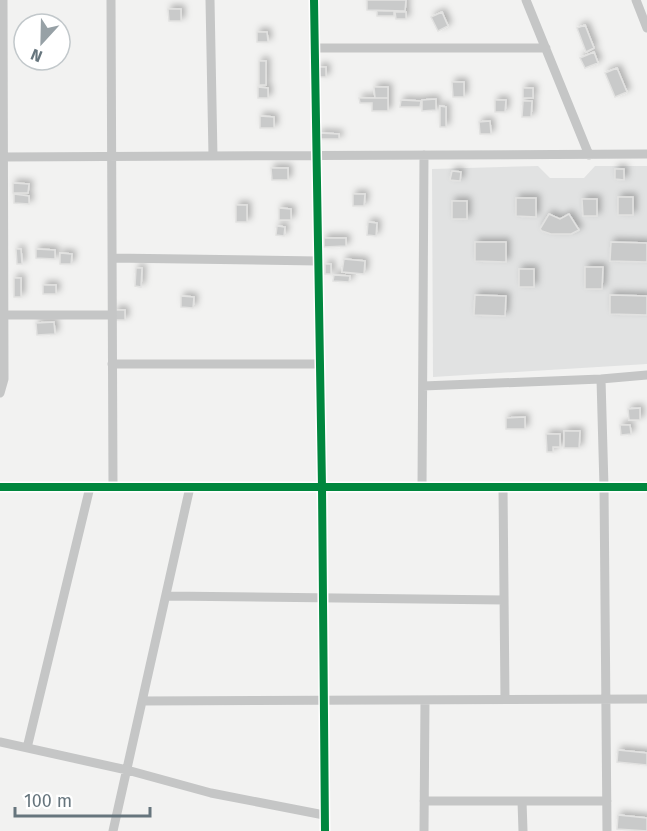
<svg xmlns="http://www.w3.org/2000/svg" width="647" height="831" viewBox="0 0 647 831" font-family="'Fira Sans',sans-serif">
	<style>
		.built { fill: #e1e2e2 }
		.building { fill: #c9caca; stroke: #e2e2e1; stroke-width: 1.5; filter: url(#shadow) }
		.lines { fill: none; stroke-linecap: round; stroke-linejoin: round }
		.minor { stroke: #c5c6c6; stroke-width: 9 }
		.cycleway-casing { stroke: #fff; stroke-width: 11 }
		.cycleway { stroke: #00873e; stroke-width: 8 }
	</style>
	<defs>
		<filter id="shadow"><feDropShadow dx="3.5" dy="-3.5" stdDeviation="3" flood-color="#0004"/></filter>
	</defs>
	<rect width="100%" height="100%" fill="#f2f2f1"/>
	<path class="built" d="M538,166L550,178H584L595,166H647V364L433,377L432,169Z"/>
	<path class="building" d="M367,0H406L405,11L367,10Z
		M168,9H181V21H169Z
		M377,11H394V16H377Z
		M395,12H406V19H396Z
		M442,12L448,26L438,31L431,17Z
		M585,25L594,48L586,52L577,28Z
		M257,32H267L268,42H257Z
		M594,52L598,63L585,68L580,58Z
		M259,61H266V85H259Z
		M318,67H326V77H318Z
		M617,68L627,92L615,97L605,73Z
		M452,82H464V97H453Z
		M258,87L268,88V98H258Z
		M374,87H388V98H375Z
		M523,88H533V98H523Z
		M359,98H388V111H372V103H360Z
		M436,99V110L422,111V100Z
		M401,100L421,101L420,107H400Z
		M495,100H506L505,112H495Z
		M523,101H532L531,117H522Z
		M440,106L446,107V127H440Z
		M260,116L274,117V128H260Z
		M490,121L491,134H480L479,122Z
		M319,133L339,134V139H319Z
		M271,168H288V180H272Z
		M615,169H624V180L615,179Z
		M452,171L461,172L460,181L450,180Z
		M13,183L29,184L28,193H13Z
		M14,194L29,196V204L14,203Z
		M353,194H365L364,206H353Z
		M618,197H633V215H618Z
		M516,198H536V217L516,216Z
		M582,199H597V216H583Z
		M452,201H467V219H452Z
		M236,205H247V222H236Z
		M279,208L291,209V220H279Z
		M549,214L560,219L569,214L579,230L571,234H551L542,231L540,229Z
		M368,222L377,223L376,236L367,235Z
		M277,226L285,227L284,236L276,235Z
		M324,238H346V246L324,247Z
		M475,242H506V262L475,261Z
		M611,242L647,243V262L610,261Z
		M16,249H21L22,264H17Z
		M36,249L55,250V259L36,258Z
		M60,253L72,254L71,264H60Z
		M344,259L365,261L364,274L342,272Z
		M325,264H331V274H325Z
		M585,267H603L602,289H585Z
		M136,268H142L141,287L135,286Z
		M519,269H534V287H519Z
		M334,275L350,276L349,282L333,281Z
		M14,278H21V297H14Z
		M43,285H56V294H43Z
		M475,295L506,296L505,316L474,315Z
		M610,295L647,296V315L610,314Z
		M181,296L194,297L193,308L181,307Z
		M115,310H125V320H115Z
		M54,322L55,334L37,335L36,323Z
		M640,408V420H629L628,409Z
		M525,417V429H506V418Z
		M620,425H630L631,434L621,435Z
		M564,431H580L579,448H564Z
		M546,434H560V447H553V452H547Z
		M618,750L647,753V765L617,762Z
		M618,815L647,818V831L617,829Z"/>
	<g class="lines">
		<path class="minor" d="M111,0L113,487
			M210,0L213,156
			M314,0L322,487L325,831
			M526,0L589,155
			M636,0L647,28
			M315,48H546
			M3,157L647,154
			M112,258L318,261
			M0,315H112
			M112,364H320
			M601,379L604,487L607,831
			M423,386L601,379L647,375
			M0,393L4,379L3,0
			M0,487H647
			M422,487L424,155
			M503,487L505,699
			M166,596L504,600
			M142,701L647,699
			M0,742L127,770L211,793L324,815
			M27,748L90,487
			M424,801H607
			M522,801L523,831
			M113,831L190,487
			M424,831L425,700"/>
		<g class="cycleway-casing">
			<path id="cycleway" d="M314,0L322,487L325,831
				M0,487H647"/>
		</g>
		<use href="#cycleway" class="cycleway"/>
	</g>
	<g transform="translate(42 42) rotate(202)"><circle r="28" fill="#ffffff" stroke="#c2c8cb" stroke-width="1.5"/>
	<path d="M0-4.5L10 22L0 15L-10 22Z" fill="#97a1a6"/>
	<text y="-9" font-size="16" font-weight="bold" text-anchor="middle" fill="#66757d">N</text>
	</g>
	<path d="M15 807v9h135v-9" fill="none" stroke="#66757d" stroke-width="3"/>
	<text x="24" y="807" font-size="18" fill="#66757d" stroke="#ffffff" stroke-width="4.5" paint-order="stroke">100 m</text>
</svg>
